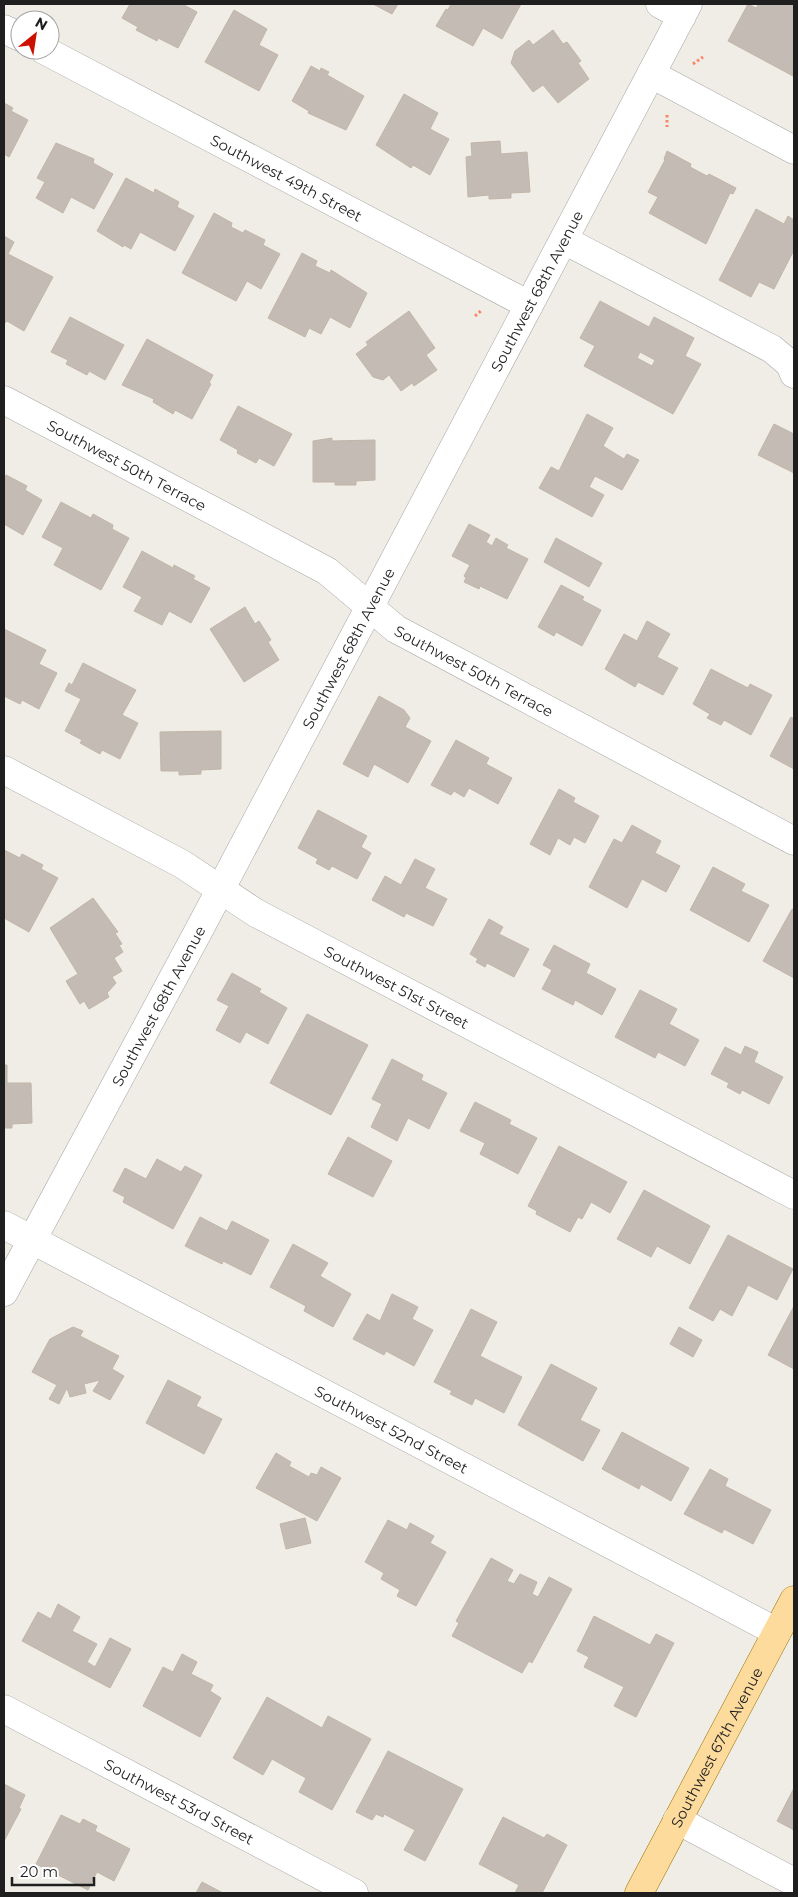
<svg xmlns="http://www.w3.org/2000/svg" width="798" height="1897" viewBox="0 0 798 1897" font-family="Montserrat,sans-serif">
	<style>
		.building { fill: #c4bcb4; stroke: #c1b5a7; fill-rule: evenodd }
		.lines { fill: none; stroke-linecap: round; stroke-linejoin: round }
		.minor-casing { stroke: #a6a6a6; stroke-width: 29 }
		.major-casing { stroke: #997300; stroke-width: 29 }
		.path { stroke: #fb856a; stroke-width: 3; stroke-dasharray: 2.5 2.5; stroke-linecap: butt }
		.minor { stroke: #fff; stroke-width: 28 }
		.major { stroke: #fcdb9d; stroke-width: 28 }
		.labels { text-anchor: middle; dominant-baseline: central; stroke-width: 4.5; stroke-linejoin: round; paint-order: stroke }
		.street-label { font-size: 15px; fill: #1f1f1f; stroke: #fff }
	</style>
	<rect width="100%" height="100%" fill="#efede5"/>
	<path class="building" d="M130,4H182L197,12L178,48L158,38L157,41L136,30L138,27L122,18Z
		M373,4H398L392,14Z
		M451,4H521L502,39L483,28L473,46L436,26L446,9L448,10Z
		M748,4L756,8L759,4H794L793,76L728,41Z
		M234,10L267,29L259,45L278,55L259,91L205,62Z
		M553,30L563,44L567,42L581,61L578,63L589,79L558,103L543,85L533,92L511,63L515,51L529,40L533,45Z
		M311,66L320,71L321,68L329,72L327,75L364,96L346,130L308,113L309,111L292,101Z
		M404,94L438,113L430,129L449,139L430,175L413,165L411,168L376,145Z
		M4,103L13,108L11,111L28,120L9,157L4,154Z
		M500,141L501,154L527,152L530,192L511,193V198L489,199V195L468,197L466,157L472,156L471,143Z
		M56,143L94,159L93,163L113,174L94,209L71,197L63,213L36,198L45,182L37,178Z
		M667,151L691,164L690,167L707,176L709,174L736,188L733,194L730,193L706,244L649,213L658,197L648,192L665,160L664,159Z
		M126,178L154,193L155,189L179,202L177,207L194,216L175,251L140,232L131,249L124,245L123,247L97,231Z
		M756,209L784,224L788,216L794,220V250L774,289L759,282L751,297L719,280Z
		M214,213L232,223L231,227L243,233L245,230L265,240L263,245L280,254L261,289L247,281L236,301L182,273Z
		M4,236L14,242L8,254L53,277L24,331L7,321L4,324Z
		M302,253L317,261L315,266L330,273L331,270L367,293L350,328L330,317L321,334L309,328L305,337L268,318Z
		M600,301L649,327L654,317L694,338L685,356L701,364L673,414L584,366L595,346L580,338ZM640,352L655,360L652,366L637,358Z
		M409,311L435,348L426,355L437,370L414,386L412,383L401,391L389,375L383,380L373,377L356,354L368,345L366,342Z
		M70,317L124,345L105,380L89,371L87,375L66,364L68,360L51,352Z
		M147,339L213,375L209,383L211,384L192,419L175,410L173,414L153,402L154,399L122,385Z
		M238,406L292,434L274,466L259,458L256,463L237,453L238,450L220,440Z
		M587,414L613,428L603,446L624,459L627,454L639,460L622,490L595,476L589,487L604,495L592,517L539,488L551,467L559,471Z
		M774,424L794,434V473L758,455Z
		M332,438V441L375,440V480L356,481V485H335V482H313V441Z
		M6,475L27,486L25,490L42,500L23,535L4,524V479Z
		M61,502L91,518L93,514L113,525L112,529L129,538L101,590L54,565L63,548L42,537Z
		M469,524L490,535L486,542L492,546L496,538L508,545L506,548L528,559L507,599L480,586L479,589L464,582L466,578L464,576L470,565L452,556Z
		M556,538L602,563L589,587L544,562Z
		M142,551L173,568L174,565L195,576L193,579L210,588L191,623L169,611L162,625L134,611L142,597L123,587Z
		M561,585L584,597L582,600L601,610L582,646L556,632L554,636L538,627Z
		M245,607L255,624L259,621L271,640L268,642L279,660L244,682L210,629Z
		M647,621L670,634L657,657L678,668L663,695L638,682L635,687L605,669L624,634L637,641Z
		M4,629L46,650L39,664L57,673L39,709L22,700L20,704L4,696Z
		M83,663L136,690L122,715L138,723L120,759L102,750L100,754L80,743L82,740L65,731L81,699L65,691L69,683L72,685Z
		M711,669L748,688L750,684L772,695L751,735L724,720L721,725L707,718L710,714L693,704Z
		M379,696L404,710L410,718L405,727L431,741L408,783L374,764L368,777L343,764Z
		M791,717L794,719V769L770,756Z
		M221,731V769L201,770V774L179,775V771H161L160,732Z
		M456,740L489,758L486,764L512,778L498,804L469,788L464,797L454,791L451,795L431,785Z
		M559,789L575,798L573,802L599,816L585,843L574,837L570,845L558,838L550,855L530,844Z
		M318,810L367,836L361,847L371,853L357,879L332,866L329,870L316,863L318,859L298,848Z
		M632,825L661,841L655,853L680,866L666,892L642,879L627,908L589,887L614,839L622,843Z
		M4,850L20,858L22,854L43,865L41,869L58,878L29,932L4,918Z
		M415,859L435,869L425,888L447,899L433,926L406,913L404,917L372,900L385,876L401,885Z
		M713,867L745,884L741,891L769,905L749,942L690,910Z
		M93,898L118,932L115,933L122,944L119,945L123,952L114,958L122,971L112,977L116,983L107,993L109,997L89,1009L84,1001L80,1004L66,981L78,974L50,928Z
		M792,909L794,910V978L763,961Z
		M489,919L503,927L499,934L529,949L514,977L487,963L485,967L476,962L478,959L470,954Z
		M554,945L590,964L586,973L616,989L602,1015L575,1000L573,1005L542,989L552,970L543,965Z
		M232,973L261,989L259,992L287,1008L268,1044L246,1032L240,1043L216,1030L229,1006L217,1000Z
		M640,990L677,1009L669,1024L699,1040L685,1066L658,1052L655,1058L615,1037Z
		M307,1014L368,1045L331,1115L270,1083Z
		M745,1046L758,1052L754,1062L783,1077L769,1104L742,1090L740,1094L727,1087L729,1083L711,1074L725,1047L741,1055Z
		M392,1059L423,1075L421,1080L447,1093L429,1129L408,1118L397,1141L371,1127L382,1104L372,1099Z
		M4,1065H7V1083H31L32,1123L12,1124V1128H4Z
		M475,1102L511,1120L509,1124L537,1138L518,1174L480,1154L485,1143L460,1131Z
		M348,1137L392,1161L373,1197L328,1174Z
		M559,1146L627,1182L610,1213L591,1202L582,1219L578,1217L570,1232L536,1214L537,1211L528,1206Z
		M157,1159L181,1172L185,1166L202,1175L173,1229L123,1202L125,1197L113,1191L125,1168L146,1179Z
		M644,1190L710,1226L690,1264L657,1246L651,1257L617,1239Z
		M200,1217L227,1231L232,1221L269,1240L251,1275L223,1261L222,1264L185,1246Z
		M728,1235L793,1269L777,1300L748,1285L732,1316L720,1309L713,1321L689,1308Z
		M293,1244L328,1263L320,1276L351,1294L333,1327L304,1311L306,1306L270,1287Z
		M392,1294L418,1307L412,1319L433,1330L414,1366L386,1351L384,1355L353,1339L367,1314L380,1321Z
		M794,1306V1369L768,1355Z
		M471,1309L497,1322L480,1356L522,1377L504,1413L475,1398L472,1405L450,1394L452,1391L434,1382Z
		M73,1327L83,1331L80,1336L119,1356L112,1369L124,1376L110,1400L93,1391L100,1380L84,1384L86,1393L70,1397L67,1388L59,1404L49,1399L57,1385L32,1372L50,1339Z
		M679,1327L702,1340L693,1357L670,1344Z
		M551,1364L597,1388L580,1420L600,1430L583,1461L518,1425Z
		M168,1380L201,1397L196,1406L222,1419L204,1454L146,1423Z
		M622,1432L689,1468L671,1501L641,1484L639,1489L602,1469Z
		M276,1453L291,1462L289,1466L309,1477L311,1473L317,1475L321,1467L341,1478L317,1521L256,1488Z
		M710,1469L728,1479L725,1486L771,1510L753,1544L724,1529L722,1533L684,1514Z
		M305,1518L311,1543L286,1549L280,1524Z
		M388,1520L407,1530L410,1523L434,1536L430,1543L446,1552L416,1606L397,1596L400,1590L381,1579L384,1573L365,1562Z
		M491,1558L513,1570L507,1581L514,1584L520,1574L537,1582L532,1594L538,1597L549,1577L572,1589L532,1663L529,1661L522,1673L452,1636L459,1623L456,1621Z
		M58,1604L80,1617L72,1631L97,1644L87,1662L95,1667L110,1638L131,1649L110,1688L22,1641L38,1612L51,1619Z
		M594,1616L650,1645L656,1634L674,1643L636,1717L614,1706L624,1687L584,1667L589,1657L577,1651Z
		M182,1654L197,1662L191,1674L213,1685L210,1691L221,1698L200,1737L143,1706L163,1667L173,1672Z
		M267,1697L322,1728L328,1716L371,1739L332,1810L299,1792L306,1778L272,1759L263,1775L233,1758Z
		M388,1751L463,1789L425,1861L404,1850L415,1830L384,1814L383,1817L376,1814L372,1820L356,1812Z
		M4,1784L25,1795L19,1808L21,1809L4,1841Z
		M794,1788V1830L777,1821Z
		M61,1815L80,1824L83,1819L97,1826L95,1831L130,1849L114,1881L97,1872L88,1890L36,1864Z
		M503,1817L544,1838L547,1834L567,1845L542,1893H515L519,1885L479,1864Z
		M202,1882L223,1893H196Z"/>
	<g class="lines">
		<g class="minor-casing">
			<g id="minor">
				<path d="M660,4L682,16"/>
				<path d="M4,29L20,37"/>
				<path id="s1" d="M44,50L529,305"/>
				<path d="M651,74L794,150"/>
				<path d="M564,240L772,349L790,364L794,374"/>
				<path id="s2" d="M4,400L327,571L396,629L794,841"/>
				<path id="s3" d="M4,770L182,864L256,913L794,1195"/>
				<path id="s4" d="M4,1225L777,1632"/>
				<path id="s5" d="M4,1292L199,930L688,4"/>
				<path id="s6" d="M4,1709L354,1893"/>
				<path d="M677,1820L794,1882"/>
			</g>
		</g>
		<g class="major-casing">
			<g id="major">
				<path id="s7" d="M639,1893L794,1600"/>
			</g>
		</g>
		<path class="path" d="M693,64L703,57
			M667,115V127
			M475,316L482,310"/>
		<use href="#minor" class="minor"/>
		<use href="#major" class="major"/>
	</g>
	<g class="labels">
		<g class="street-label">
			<text stroke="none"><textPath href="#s1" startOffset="274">Southwest 49th Street</textPath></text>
			<text stroke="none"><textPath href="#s5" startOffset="1134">Southwest 68th Avenue</textPath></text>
			<text stroke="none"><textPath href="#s2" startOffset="139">Southwest 50th Terrace</textPath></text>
			<text stroke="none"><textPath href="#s5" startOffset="730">Southwest 68th Avenue</textPath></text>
			<text stroke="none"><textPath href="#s2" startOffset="544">Southwest 50th Terrace</textPath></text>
			<text stroke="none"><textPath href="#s3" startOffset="449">Southwest 51st Street</textPath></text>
			<text stroke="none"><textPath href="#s5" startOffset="325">Southwest 68th Avenue</textPath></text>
			<text stroke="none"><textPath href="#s4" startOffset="438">Southwest 52nd Street</textPath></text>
			<text stroke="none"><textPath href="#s7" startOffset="165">Southwest 67th Avenue</textPath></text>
			<text stroke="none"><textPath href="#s6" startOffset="198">Southwest 53rd Street</textPath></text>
		</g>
	</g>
	<rect width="798" height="1897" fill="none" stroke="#1f1f1f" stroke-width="10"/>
	<g transform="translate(35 35) rotate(30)"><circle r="24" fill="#ffffff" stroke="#a5a5a5"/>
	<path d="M0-4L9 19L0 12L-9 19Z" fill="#cd1100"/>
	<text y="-8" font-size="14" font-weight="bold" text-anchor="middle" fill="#1f1f1f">N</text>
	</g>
	<path d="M12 1877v8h82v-8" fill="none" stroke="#1f1f1f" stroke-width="2.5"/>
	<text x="20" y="1877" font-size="15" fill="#1f1f1f" stroke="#ffffff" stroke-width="4" paint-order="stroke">20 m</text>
</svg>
